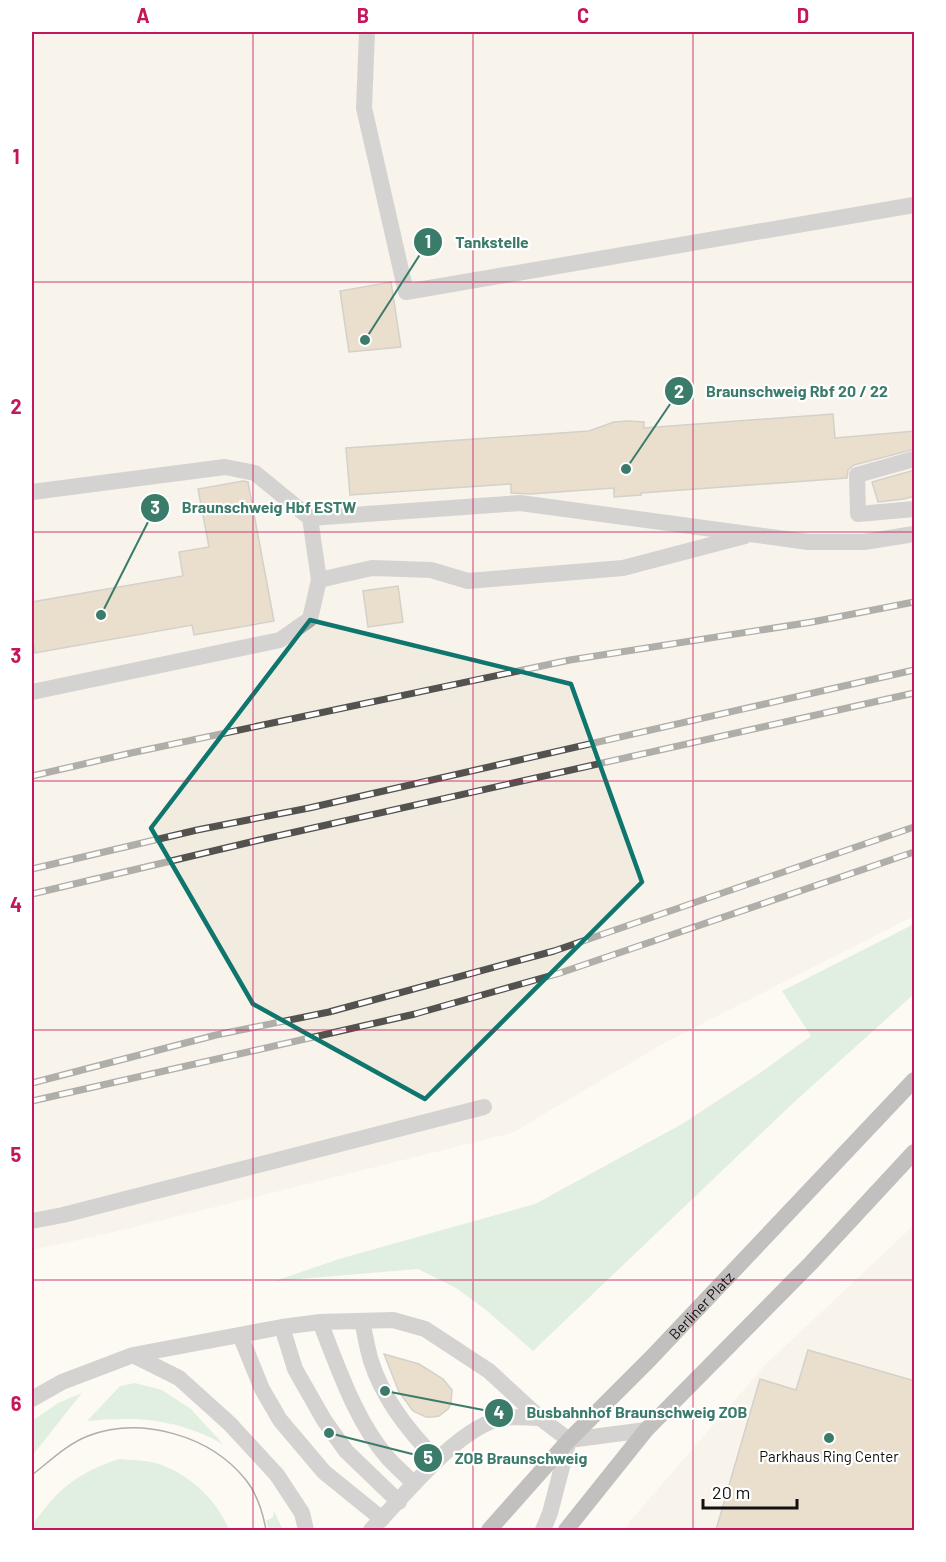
<svg xmlns="http://www.w3.org/2000/svg" width="946" height="1562" viewBox="0 0 946 1562" font-family="Barlow,sans-serif">
	<style>
		.built { fill: #f2ece0 }
		.green { fill: #bee3ca }
		.building { fill: #d1bf9b; stroke: #a19f99; stroke-width: 1.5 }
		.lines { fill: none; stroke-linecap: round; stroke-linejoin: round }
		.service { stroke: #a2a5a6; stroke-width: 16 }
		.secondary { stroke: #787b7e; stroke-width: 16 }
		.tram { stroke: #53524f; stroke-width: 1.5 }
		.rail-casing { stroke: #53524f; stroke-width: 7 }
		.rail { stroke: #fff; stroke-width: 4.5; stroke-dasharray: 14; stroke-linecap: butt }
		.marked { fill: none; stroke: #0f766e; stroke-width: 4.5; stroke-linejoin: round }
		.grid { fill: none; stroke: #c2185b; stroke-width: 1.5; stroke-opacity: 0.55 }
		.poi-dot { fill: #3b7b6a; stroke: #fff; stroke-width: 2 }
		.labels { text-anchor: middle; dominant-baseline: central; stroke-width: 4.5; stroke-linejoin: round; paint-order: stroke }
		.street-label { font-size: 15px; fill: #12110f; stroke: #fff }
		.poi-label { font-size: 15px; fill: #12110f; stroke: #fff }
		.leader { fill: none; stroke: #3b7b6a; stroke-width: 2 }
		.callout-dot { fill: #3b7b6a; stroke: #fff; stroke-width: 2 }
		.mark-label { font-size: 18px; text-anchor: middle; font-weight: bold; fill: #fff }
		.callout-label { font-size: 16px; text-anchor: middle; font-weight: bold; fill: #3b7b6a; stroke: #fff; stroke-width: 4.5; stroke-linejoin: round; paint-order: stroke }
		.neatline { fill: none; stroke: #c2185b; stroke-width: 2 }
		.grid-label { font-size: 20px; text-anchor: middle; font-weight: bold; fill: #c2185b }
	</style>
	<rect width="100%" height="100%" fill="#fdfaf4"/>
	<path class="built" d="M32,32H914V916L666,1042L512,1133L110,1233L32,1250Z
		M914,1225V1530H625L631,1520L766,1364Z"/>
	<path class="green" d="M914,924V994L791,1105L533,1351L486,1310L456,1288L418,1269L275,1281L339,1259L535,1204L682,1124L760,1073L811,1036L782,991Z
		M135,1383L162,1390L191,1409L223,1444C177,1419 139,1416 87,1421L120,1386Z
		M82,1393L32,1456V1421L58,1403Z
		M119,1459C130,1460 144,1460 156,1463C188,1473 217,1499 229,1530H32C32,1523 38,1517 43,1511C64,1483 86,1470 119,1459Z
		M274,1511L283,1530H269L266,1521L273,1517Z"/>
	<path class="building" d="M391,282L401,347L349,352L340,291Z
		M833,414L835,438L915,431V449L854,465L848,470L847,478L641,493V495L614,497V488L530,494L511,493V484L350,495L346,448L589,431L614,422L628,421L644,422V428Z
		M915,470V496L904,499L878,502L872,482Z
		M243,481L248,482L274,621L194,635L192,625L35,653L32,634V602L183,576L179,552L209,547L198,489Z
		M398,586L403,622L368,627L363,591Z
		M808,1350L915,1381V1530H716L760,1379L796,1390Z
		M384,1354L419,1364L443,1379L452,1390L451,1403L448,1409L439,1416L433,1417H426L413,1411L399,1392Z"/>
	<g class="lines">
		<path class="service" d="M367,32L364,108L406,292L914,205
			M914,459L857,475L858,514L914,509
			M32,492L225,467L255,473L310,518L319,580L310,619L280,640L32,692
			M310,518L520,503L808,542H864L914,534
			M319,580L372,568L431,570L468,581L623,568L745,536
			M32,1221L63,1215L484,1107
			M362,1321C365,1334 367,1348 371,1361C383,1399 410,1433 437,1460
			M320,1322C338,1367 356,1422 388,1458C396,1467 406,1475 414,1484
			M282,1327L295,1369L324,1420L346,1451L399,1502
			M240,1335L262,1389L280,1420L324,1472L382,1519
			M133,1355L179,1378L230,1424L277,1475L302,1513L306,1530
			M32,1399L62,1382L133,1355L282,1327L320,1322L393,1320L425,1329L489,1371L540,1418L569,1440L646,1430
			M371,1530C404,1497 457,1427 503,1418C515,1416 529,1418 540,1418
			M543,1530L550,1513L569,1440"/>
		<g class="secondary">
			<path id="s1" d="M489,1530L569,1440L651,1358L914,1080"/>
			<path d="M566,1530L646,1430L811,1263L914,1152"/>
		</g>
		<path class="tram" d="M32,1475C49,1462 67,1444 88,1436C141,1416 210,1435 246,1480C257,1494 263,1513 266,1530"/>
		<g class="rail-casing">
			<path id="rail" d="M32,776L131,753L570,660L812,622L914,602
				M32,869L197,830L309,808L914,670
				M32,894L255,841L914,693
				M32,1083L216,1035L329,1012L554,951L914,827
				M32,1101L415,1014L560,973L914,852"/>
		</g>
		<use href="#rail" class="rail"/>
	</g>
	<path d="M0 0H946V1562H0ZM310,620L571,684L642,882L425,1099L253,1004L151,828Z" fill="#fdfaf4" fill-opacity=".55" fill-rule="evenodd"/>
	<path class="marked" d="M310,620L571,684L642,882L425,1099L253,1004L151,828Z"/>
	<path class="grid" d="M253,32V1530M473,32V1530M693,32V1530M32,282H914M32,532H914M32,781H914M32,1030H914M32,1280H914"/>
	<circle class="poi-dot" cx="829" cy="1438" r="6"/>
	<g class="labels">
		<g class="street-label">
			<text stroke="none"><textPath href="#s1" startOffset="309">Berliner Platz</textPath></text>
		</g>
		<g class="poi-label">
			<text x="829" y="1456">Parkhaus Ring Center</text>
		</g>
	</g>
	<path class="leader" d="M365 340L428 242M626 469L679 391M101 615L155 508M385 1391L499 1413M329 1433L428 1458"/>
	<g class="callout-dot">
		<circle cx="365" cy="340" r="6"/>
		<circle cx="626" cy="469" r="6"/>
		<circle cx="101" cy="615" r="6"/>
		<circle cx="385" cy="1391" r="6"/>
		<circle cx="329" cy="1433" r="6"/>
		<circle cx="428" cy="242" r="15"/>
		<circle cx="679" cy="391" r="15"/>
		<circle cx="155" cy="508" r="15"/>
		<circle cx="499" cy="1413" r="15"/>
		<circle cx="428" cy="1458" r="15"/>
	</g>
	<g class="mark-label">
		<text x="428" y="248">1</text>
		<text x="679" y="398">2</text>
		<text x="155" y="514">3</text>
		<text x="499" y="1419">4</text>
		<text x="428" y="1464">5</text>
	</g>
	<g class="callout-label">
		<text x="492" y="248">Tankstelle</text>
		<text x="797" y="397">Braunschweig Rbf 20 / 22</text>
		<text x="269" y="513">Braunschweig Hbf ESTW</text>
		<text x="637" y="1418">Busbahnhof Braunschweig ZOB</text>
		<text x="521" y="1464">ZOB Braunschweig</text>
	</g>
	<rect width="946" height="1562" fill="none" stroke="#ffffff" stroke-width="66"/>
	<path d="M703 1499v9h94v-9" fill="none" stroke="#12110f" stroke-width="3"/>
	<text x="712" y="1499" font-size="18" fill="#12110f" stroke="#ffffff" stroke-width="4.5" paint-order="stroke">20 m</text>
	<rect x="33" y="33" width="880" height="1496" class="neatline"/>
	<g class="grid-label">
		<text x="143" y="23">A</text>
		<text x="363" y="23">B</text>
		<text x="583" y="23">C</text>
		<text x="803" y="23">D</text>
		<text x="16" y="164">1</text>
		<text x="16" y="414">2</text>
		<text x="16" y="663">3</text>
		<text x="16" y="912">4</text>
		<text x="16" y="1162">5</text>
		<text x="16" y="1411">6</text>
	</g>
</svg>
